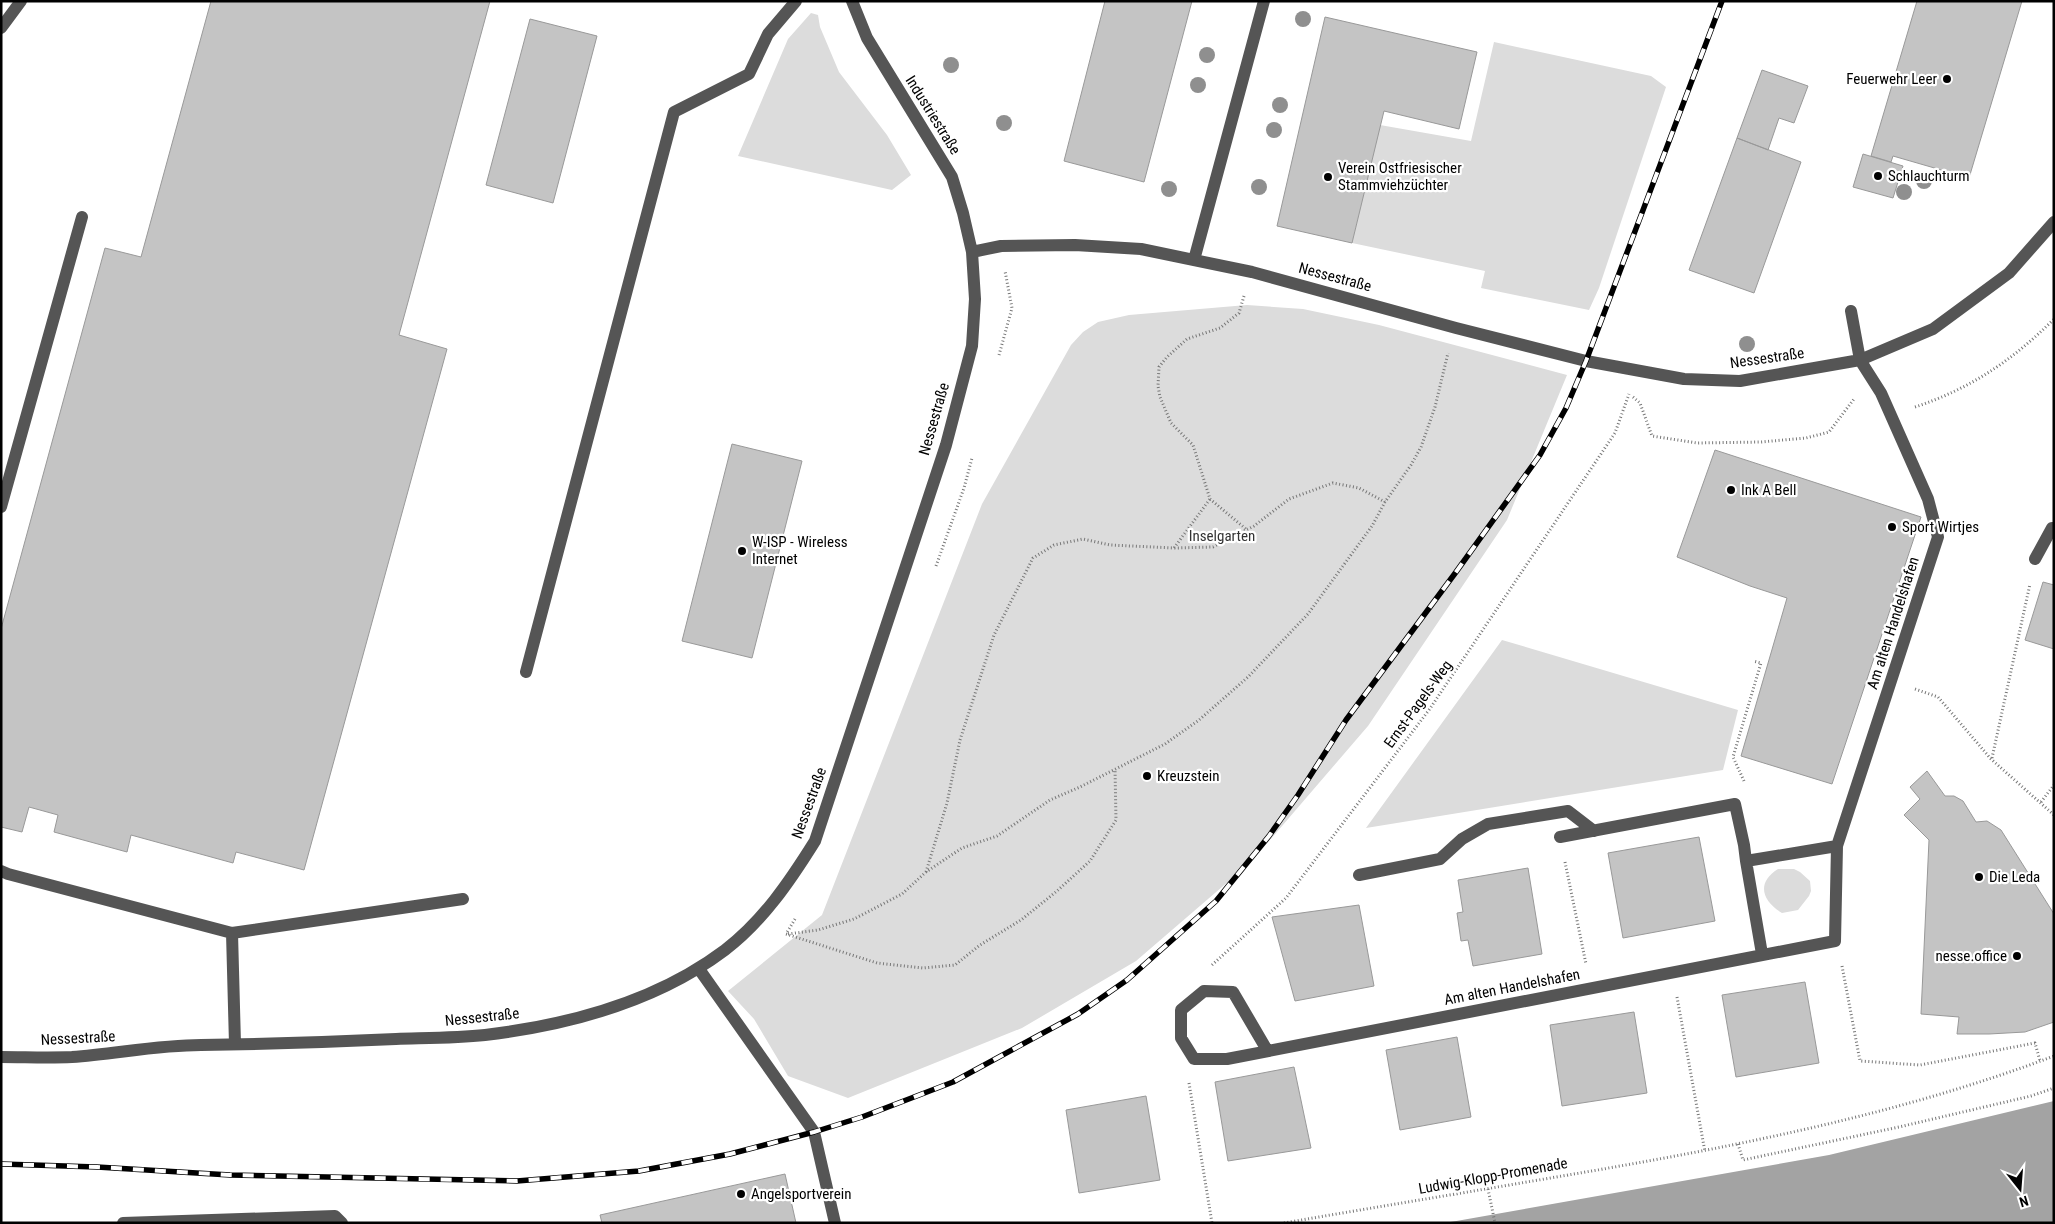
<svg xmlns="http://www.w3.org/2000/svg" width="2055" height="1224" viewBox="0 0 2055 1224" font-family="'Roboto Condensed',sans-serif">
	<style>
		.green { fill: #dcdcdc }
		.water { fill: #a3a3a3 }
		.building { fill: #c4c4c4; stroke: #999 }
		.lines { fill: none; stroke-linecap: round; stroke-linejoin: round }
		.path { stroke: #777; stroke-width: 3; stroke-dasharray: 1 2.5; stroke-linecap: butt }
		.minor { stroke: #555; stroke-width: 12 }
		.rail-casing { stroke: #000; stroke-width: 5.5 }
		.rail { stroke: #fff; stroke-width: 4; stroke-dasharray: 11; stroke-linecap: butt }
		.tree { fill: #8f8f8f }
		.poi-dot { fill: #000; stroke: #fff; stroke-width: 2 }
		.labels { text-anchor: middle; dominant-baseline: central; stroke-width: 4.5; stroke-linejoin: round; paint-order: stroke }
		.poi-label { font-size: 15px; fill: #000; stroke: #fff; text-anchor: start }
		.street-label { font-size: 15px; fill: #000; stroke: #fff }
		.park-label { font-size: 15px; fill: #333; stroke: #fff }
	</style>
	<rect width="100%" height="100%" fill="#fff"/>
	<path class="green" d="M811,13L818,15L820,27L839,72L887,135L911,175L892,190L738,156L788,39Z
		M1494,42L1651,76L1666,87L1599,288L1589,310L1481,288L1485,271L1352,243L1380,125L1471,141Z
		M1247,305L1303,309L1379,325L1567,375L1507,520L1368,726L1251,862L1136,961L1022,1028L848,1098L788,1076L754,1019L728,991L822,915L982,504L1071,345L1083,332L1098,322L1129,315Z
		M1502,640L1738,710L1723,770L1366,828Z
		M1778,869H1794L1800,872L1810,881L1811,891L1809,896L1798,910L1782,913C1762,901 1756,883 1778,869Z"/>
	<path class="water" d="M2054,1101V1223H1445L1829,1155Z"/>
	<path class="building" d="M211,1H490L399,335L447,349L304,870L236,852L233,863L131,835L127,852L54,832L58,815L29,807L22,832L1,827V629L105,248L141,257Z
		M1105,1H1192L1144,182L1064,161Z
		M1917,1H2022L1969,178L1893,156L1891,162L1871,156Z
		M1325,17L1477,52L1459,129L1384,111L1352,243L1277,226Z
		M530,19L597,36L553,203L486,185Z
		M1762,70L1808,86L1794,123L1779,118L1768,150L1737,138Z
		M1737,138L1801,162L1754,293L1689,270Z
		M1863,154L1903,166L1893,198L1853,187Z
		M732,444L802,461L752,658L682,641Z
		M1715,450L1921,517L1832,784L1741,756L1787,598L1750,586L1677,557Z
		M2043,582L2054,585V649L2025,640Z
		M1927,771L1945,796H1954L1963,801L1976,822L1987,821L2001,830L2054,914V1022L2025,1032L1989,1034H1957L1959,1017L1921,1014L1929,840L1904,815L1920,799L1910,787Z
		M1699,837L1715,921L1623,938L1608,853Z
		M1528,868L1542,954L1473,966L1468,940L1461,941L1457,913L1463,912L1458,880Z
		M1359,905L1374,986L1295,1001L1272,917Z
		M1805,982L1819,1063L1736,1077L1722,995Z
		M1634,1012L1647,1093L1562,1106L1550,1025Z
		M1457,1037L1471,1117L1400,1130L1386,1050Z
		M1294,1067L1311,1148L1228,1161L1215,1082Z
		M1146,1096L1160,1180L1079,1193L1066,1110Z
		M785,1174L796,1223H602L600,1215Z"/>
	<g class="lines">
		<path class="path" d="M1244,296L1239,313L1220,328L1187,339L1167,357L1159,367L1158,386L1160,397L1171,423L1193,445L1210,499L1246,529
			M999,355L1012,308L1005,271
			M1633,397L1640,403L1652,436L1697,443L1761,442L1806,438L1829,432L1854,399
			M1915,407C1970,389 2013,360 2054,319
			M1174,548L1210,499
			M936,566L964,488L972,458
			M1915,689L1938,697L1991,759L2054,815
			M1992,758L2030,584
			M1744,781L1733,757L1761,663L1753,661
			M2041,802L2054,785
			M1565,862L1586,964
			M926,872L947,803L960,740L994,635L1033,558L1054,545L1083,539L1110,545L1174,548L1213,547L1254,526L1289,499L1333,483L1359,488L1385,502
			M795,919L786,934L877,963L923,968L955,965L980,945L1021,920L1057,891L1090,861L1116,820L1115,769
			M788,934L818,930L854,919L902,894L926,872L962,848L997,836L1050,800L1080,787L1165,744L1199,720L1248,677L1308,614L1372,526L1385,502L1411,465L1421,447L1435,407L1448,353
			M1212,965L1286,898L1429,710L1615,433L1629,394
			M1842,966L1860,1061L1920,1065L2035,1043L2040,1061
			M1677,997L1705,1152
			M1189,1083L1212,1223
			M1738,1144L1743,1160L1899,1127L2031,1096L2054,1088
			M1488,1189L1495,1223
			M1284,1223C1376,1207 1469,1192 1562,1176C1728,1148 1895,1116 2054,1056"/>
		<path class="minor" d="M1,28L21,1
			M972,252L1001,246L1075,245L1141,249L1252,272L1456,328L1586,361L1684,379L1740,381L1860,360L1933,329L2009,273L2054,222
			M1194,260L1264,1
			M1,507L82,217
			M2035,559L2052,528H2054
			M526,672L674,112L749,74L768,34L796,1
			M1560,837L1735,804L1744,845L1746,861
			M1,871L8,874L232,933L235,1044
			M1359,875L1440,859L1462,839L1488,824L1568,811L1594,831
			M232,933L463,899
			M1762,954L1746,861L1837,846
			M699,969L814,1132L835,1223
			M1267,1050L1233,992L1204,991L1181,1010V1038L1194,1059H1227L1835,941L1837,846L1938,537L1928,499L1881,393L1860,360L1851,311
			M1,1057C25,1057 49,1058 72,1057C115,1054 158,1045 201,1045C266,1044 331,1042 396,1039C425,1038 456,1038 485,1035C569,1025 656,1002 725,950C763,921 790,881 815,841L946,445L972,346L975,299L972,252L963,213L952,177L867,38L852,1
			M123,1223L335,1216L342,1223"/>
		<g class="rail-casing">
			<path id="rail" d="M1,1164L97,1167L230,1175L517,1181L639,1171L730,1154L814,1132L862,1117L953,1082L1078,1014L1127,980L1216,901L1269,836L1298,795L1346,720L1456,572L1540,455L1566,408L1586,361L1722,1"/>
		</g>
		<use href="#rail" class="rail"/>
	</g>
	<g class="tree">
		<circle cx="1303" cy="19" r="8"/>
		<circle cx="1207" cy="55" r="8"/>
		<circle cx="951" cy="65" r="8"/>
		<circle cx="1198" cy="85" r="8"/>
		<circle cx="1280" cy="105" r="8"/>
		<circle cx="1004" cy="123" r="8"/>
		<circle cx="1274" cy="130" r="8"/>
		<circle cx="1924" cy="181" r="8"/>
		<circle cx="1259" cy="187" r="8"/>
		<circle cx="1169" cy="189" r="8"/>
		<circle cx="1904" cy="192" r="8"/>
		<circle cx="1747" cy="344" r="8"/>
	</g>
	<g class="poi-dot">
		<circle cx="1947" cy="79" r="5"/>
		<circle cx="1878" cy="176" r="5"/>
		<circle cx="1328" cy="177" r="5"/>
		<circle cx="1731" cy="490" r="5"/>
		<circle cx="1892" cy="527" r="5"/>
		<circle cx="742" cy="551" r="5"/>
		<circle cx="1147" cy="776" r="5"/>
		<circle cx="1979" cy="877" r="5"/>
		<circle cx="2017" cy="956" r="5"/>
		<circle cx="741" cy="1194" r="5"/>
	</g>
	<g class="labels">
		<g class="poi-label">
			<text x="1937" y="79" text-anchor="end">Feuerwehr Leer</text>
			<text x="1338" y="168">Verein Ostfriesischer<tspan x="1338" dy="17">Stammviehzüchter</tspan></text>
			<text x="1888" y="176">Schlauchturm</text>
			<text x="1741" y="490">Ink A Bell</text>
			<text x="1902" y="527">Sport Wirtjes</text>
			<text x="752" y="542">W-ISP - Wireless<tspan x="752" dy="17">Internet</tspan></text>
			<text x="1157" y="776">Kreuzstein</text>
			<text x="1989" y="877">Die Leda</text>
			<text x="2007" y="956" text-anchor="end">nesse.office</text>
			<text x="751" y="1194">Angelsportverein</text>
		</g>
		<g class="street-label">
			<text transform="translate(933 115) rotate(58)">Industriestraße</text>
			<text transform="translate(1335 277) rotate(15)">Nessestraße</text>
			<text transform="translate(1767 358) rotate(-8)">Nessestraße</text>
			<text transform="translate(934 419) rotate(-74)">Nessestraße</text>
			<text transform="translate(1893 623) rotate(-72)">Am alten Handelshafen</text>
			<text transform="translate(1418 704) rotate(-54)">Ernst-Pagels-Weg</text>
			<text transform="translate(809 803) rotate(-70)">Nessestraße</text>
			<text transform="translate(1512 987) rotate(-11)">Am alten Handelshafen</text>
			<text transform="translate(482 1017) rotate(-6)">Nessestraße</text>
			<text transform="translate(78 1038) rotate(-3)">Nessestraße</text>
			<text transform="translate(1493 1176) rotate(-10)">Ludwig-Klopp-Promenade</text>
		</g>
		<g class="park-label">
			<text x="1222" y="536">Inselgarten</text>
		</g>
	</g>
	<rect width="2055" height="1224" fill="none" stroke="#000000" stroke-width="5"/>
	<g transform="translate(2020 1189) rotate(163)" stroke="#ffffff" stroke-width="4" paint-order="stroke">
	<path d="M0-4L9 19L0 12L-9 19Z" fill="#000000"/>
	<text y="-8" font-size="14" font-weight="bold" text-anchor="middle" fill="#000000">N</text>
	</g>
</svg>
